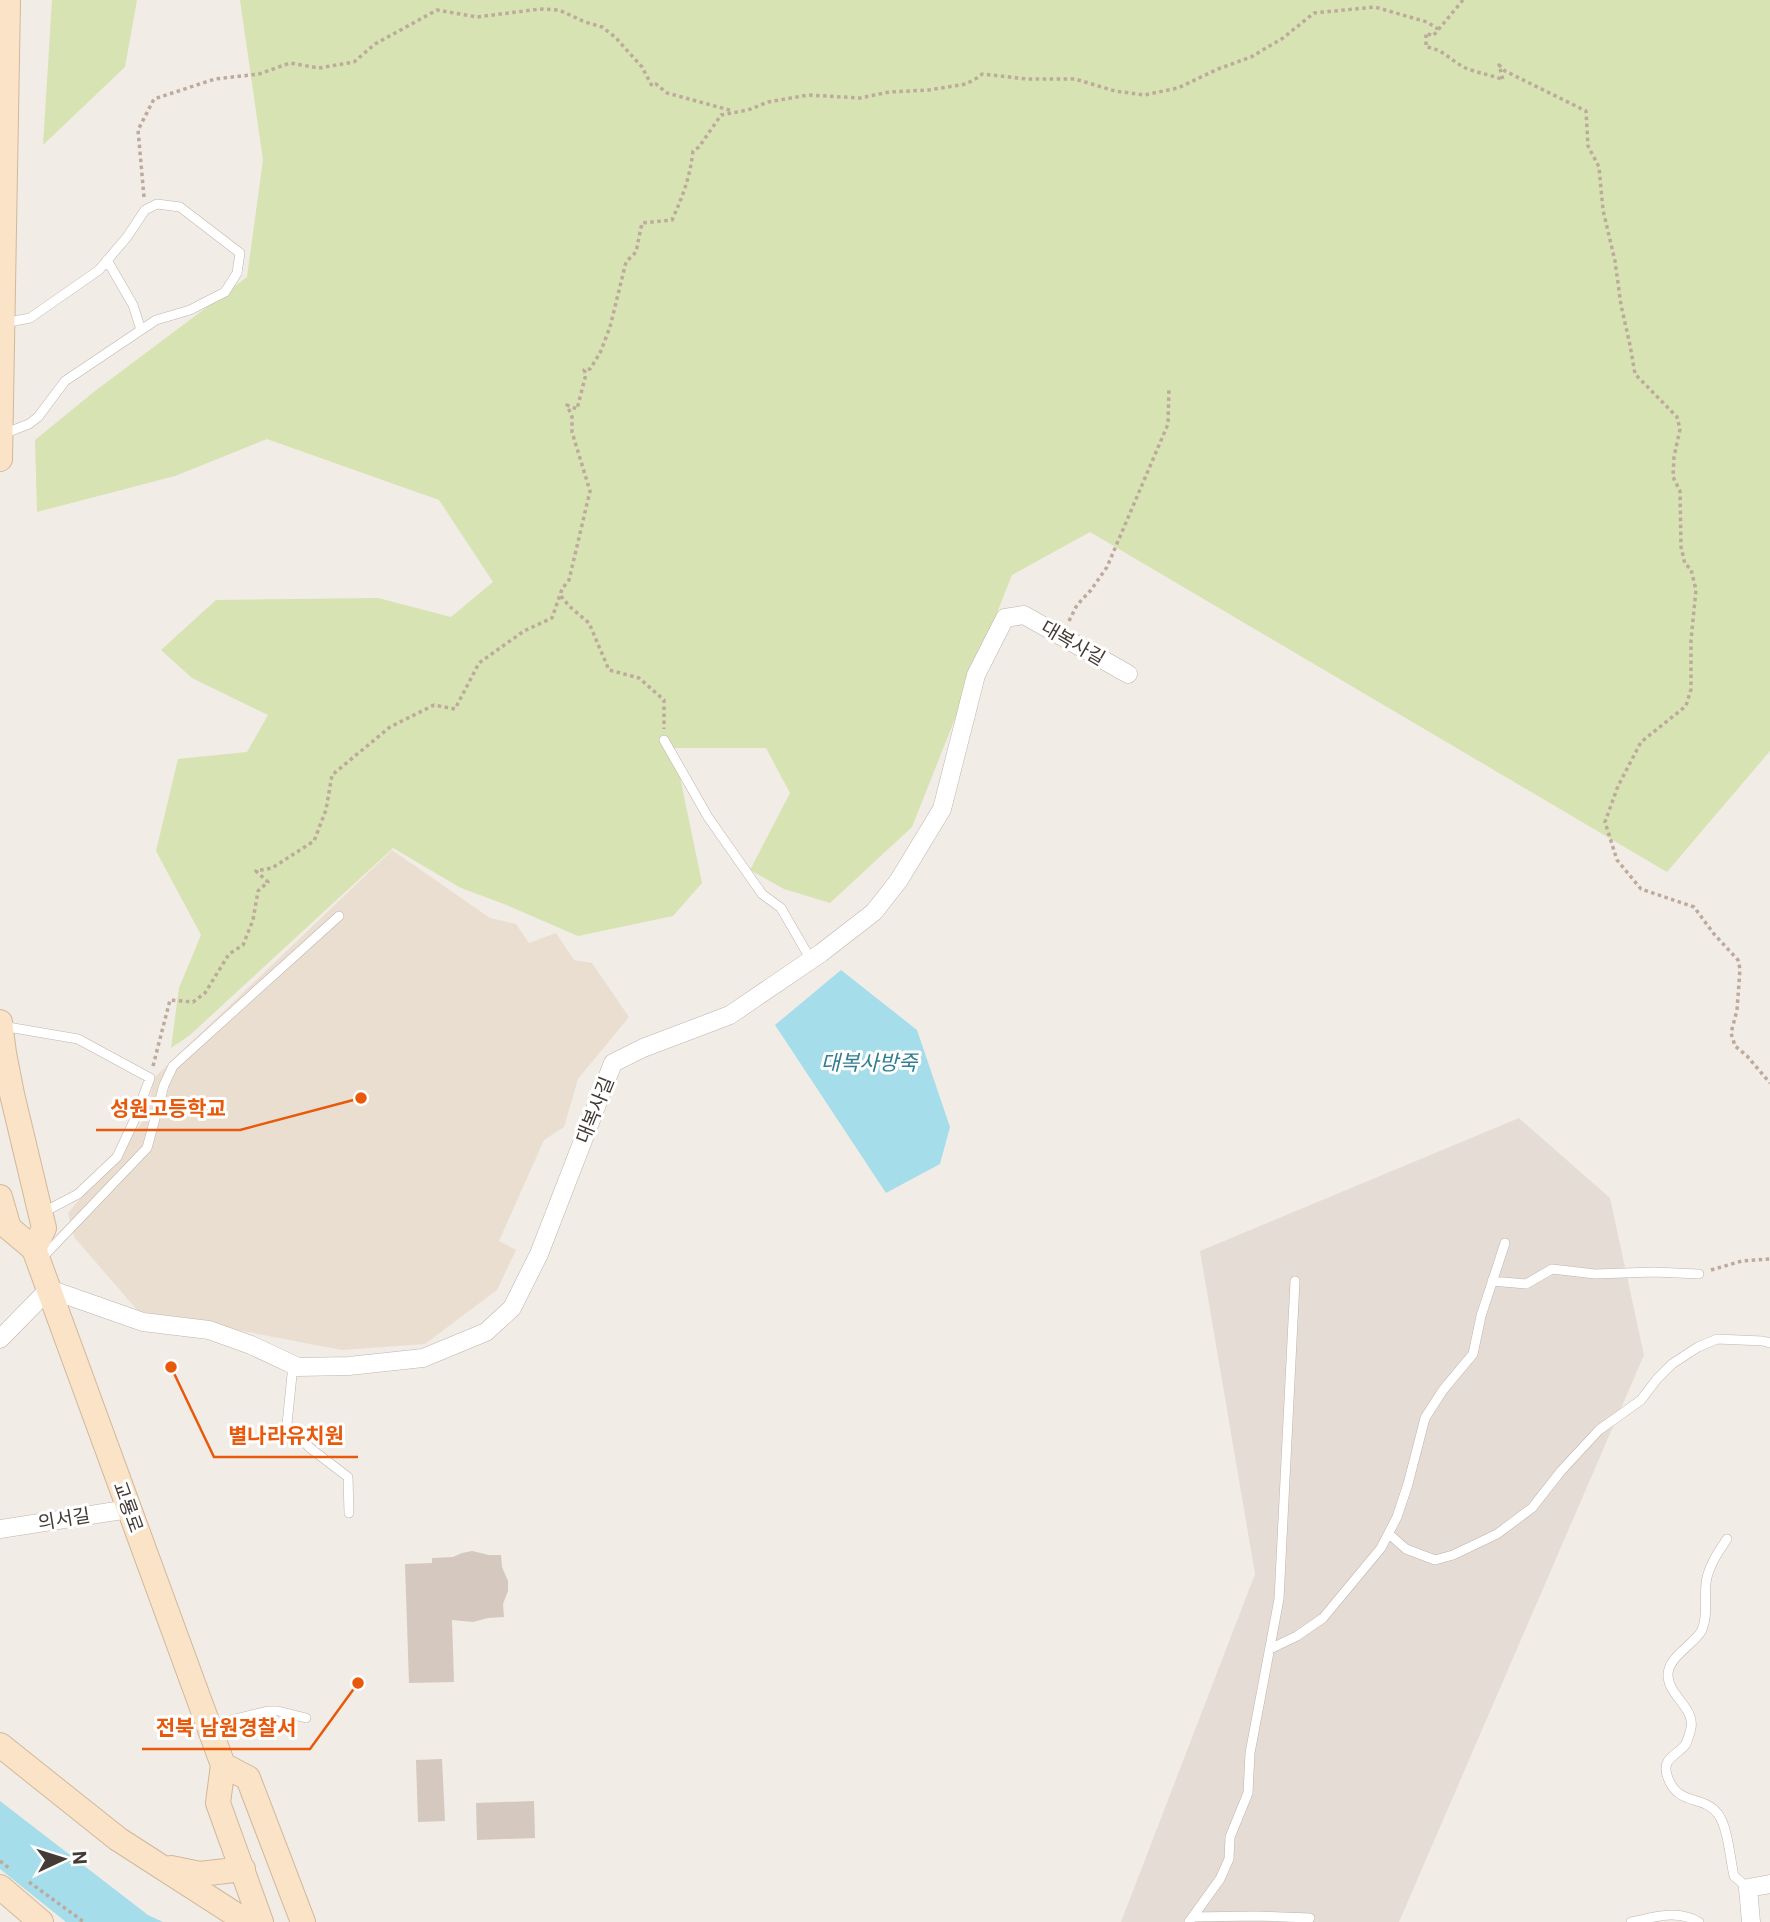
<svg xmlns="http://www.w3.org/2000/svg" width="1770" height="1922" viewBox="0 0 1770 1922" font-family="Roboto,'Noto Sans KR',sans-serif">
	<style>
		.residential { fill: #e5dcd5 }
		.education { fill: #eaded1 }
		.green { fill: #d7e3b2 }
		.water { fill: #a6ddeb }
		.building { fill: #d5c8bf }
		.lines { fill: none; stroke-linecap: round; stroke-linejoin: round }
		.lane-casing { stroke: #bfb4ac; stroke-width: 10 }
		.street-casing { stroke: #bfb4ac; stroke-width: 19 }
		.secondary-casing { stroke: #d1b89b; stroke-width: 26 }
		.path { stroke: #bdaa9c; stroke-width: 3.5; stroke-dasharray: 3.5 3.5; stroke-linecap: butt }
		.lane { stroke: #fff; stroke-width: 9 }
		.street { stroke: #fff; stroke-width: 18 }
		.secondary { stroke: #fae3c7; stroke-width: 24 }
		.labels { text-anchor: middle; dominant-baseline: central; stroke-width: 6; stroke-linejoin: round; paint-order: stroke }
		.street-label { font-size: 19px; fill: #443b36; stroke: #fff }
		.water-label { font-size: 21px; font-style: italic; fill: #317d91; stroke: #fff }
		.leader { fill: none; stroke: #e8590c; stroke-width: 2.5 }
		.callout-dot { fill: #e8590c; stroke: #fff; stroke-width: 2.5 }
		.callout-label { font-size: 21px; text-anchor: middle; font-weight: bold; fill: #e8590c; stroke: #fff; stroke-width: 6; stroke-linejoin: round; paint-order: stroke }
	</style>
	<rect width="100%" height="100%" fill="#f2ece6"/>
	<path class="residential" d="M1519,1118L1610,1198L1644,1355L1399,1922H1121L1255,1574L1200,1251Z"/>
	<path class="education" d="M392,850L490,918L516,924L529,943L556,933L574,960L592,963L629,1017L578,1079L564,1127L544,1140L499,1241L516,1250L497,1290L425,1344L342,1350L138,1311L74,1237L68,1213L119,1152L146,1117L154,1078Z"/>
	<path class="green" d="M52,0H137L125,67L43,145Z
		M240,0H1770V751L1667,872L1090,532L1012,575L912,827L830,903L784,889L750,870L790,793L766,748H674L702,883L673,916L578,936L504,904L461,888L393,848L190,1035L171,1048L179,988L201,935L156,851L178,759L247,752L268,715L192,678L161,650L216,600L378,598L451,617L493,582L439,500L267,439L175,476L37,512L35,440L95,391L247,277L263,160Z"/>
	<path class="water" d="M841,970L917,1030L950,1127L940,1164L886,1193L775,1025Z
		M0,1801L148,1915L163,1922H66L0,1869Z"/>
	<path class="building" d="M472,1551L489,1555H501L502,1567L508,1581V1591L503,1604L504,1617L488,1618L473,1622L452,1620L454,1682L409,1683L405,1564L432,1563V1558L453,1557L462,1553Z
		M442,1759L445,1821L418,1822L416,1760Z
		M534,1801L535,1838L477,1840L476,1803Z"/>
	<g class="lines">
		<g class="lane-casing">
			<path id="lane" d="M107,260L133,305L141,330
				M3,434L29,424L38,417L65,381L141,330L156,320L190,310L225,292L237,273L240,253L180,207L157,204L145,210L127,237L99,270L30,318L4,323
				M664,740L708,817L762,894L781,908L811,960
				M2,1026L78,1039L150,1078L134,1121L117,1157L78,1194L42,1213
				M40,1260L147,1148L164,1085L173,1066L339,916
				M1492,1281L1526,1284L1552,1269L1595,1274L1654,1272L1699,1274
				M293,1365L287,1424L310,1448L348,1477L349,1513
				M1389,1534L1406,1549L1435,1560L1453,1555L1497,1534L1532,1508L1561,1471L1599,1430L1641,1400L1657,1379L1672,1364L1698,1347L1717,1339L1763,1341L1770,1343
				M1727,1539C1719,1551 1711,1562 1707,1577C1703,1594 1709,1613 1702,1630C1694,1645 1667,1657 1668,1676C1669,1696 1695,1708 1691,1728C1690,1733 1688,1739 1686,1744C1677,1756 1660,1758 1668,1778C1678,1806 1704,1795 1718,1814C1728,1827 1730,1859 1734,1876L1748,1888
				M1270,1649L1297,1636L1323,1618L1381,1548L1397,1517L1408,1484L1425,1418L1443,1390L1473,1354L1481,1316L1505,1243
				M210,1725L268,1711H278L306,1718
				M1193,1917L1255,1916L1310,1918
				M1189,1922L1220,1879L1229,1859L1230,1837L1248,1793L1250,1753L1279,1599L1295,1281
				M1631,1922C1655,1917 1677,1909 1699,1922"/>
		</g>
		<g class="street-casing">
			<path id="street" d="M0,1339L49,1289L143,1322L209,1330L251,1345L298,1367L349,1366L423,1358L486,1332L512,1308L539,1254L613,1063L643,1048L730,1015L821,953L874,912L899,880L942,809L976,675L1005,618L1024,615L1128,674
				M0,1529L129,1509
				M1751,1922L1748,1888L1770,1884"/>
		</g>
		<g class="secondary-casing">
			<path id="secondary" d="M0,459L8,0
				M0,1022L4,1053L12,1094L44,1228L34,1249
				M0,1197L9,1228L34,1249L223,1765L218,1803L261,1922
				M0,1745L118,1839L247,1922
				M223,1765L248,1778L303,1922
				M171,1868L200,1874L243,1869
				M0,1887L41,1922"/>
		</g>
		<path class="path" d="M1463,0L1433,36L1426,33V47C1445,49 1454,65 1471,70C1482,74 1492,75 1503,80L1499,65L1505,71L1586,111L1588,146L1599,167L1603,210L1615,261L1621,305L1630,345L1635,374L1677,417L1680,429L1674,457L1673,477L1680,491L1681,547L1685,564L1691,569L1696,590L1691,640V689L1686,706L1641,742L1618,786L1605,822L1617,860L1641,889L1694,907L1714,934L1738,960L1740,969L1737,1010L1731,1033L1735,1046L1747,1056L1770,1083
			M144,197L138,130L154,99L215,79L259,74L290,63L319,68L354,62L375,44L437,10L477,17L540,9L559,10L585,22L602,27L615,37L642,67L652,86L656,84L667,93L733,111
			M561,596L569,606L589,623L609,670L639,678L664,700V729
			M1069,621L1077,605L1091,590L1107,567L1168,424L1169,387
			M153,1066L170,1000L193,1002L205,993L229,954L243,945L253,920L258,891L268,882L256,871L272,868L314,841L326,810L332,775L390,727L434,705L455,709L479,663L524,631L552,618L562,589L569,580L590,491L572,432V417L567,405L577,409L586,374L584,370L590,369L600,353L610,327L626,262L636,252L642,223L672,220C683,196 690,177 693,151L699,147L721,115L748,110L768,102L808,95L860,98L889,92L929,90L966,84L977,78L982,74L1027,79H1075L1115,91L1144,95L1178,88L1218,69L1251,57L1283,38L1314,13L1375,7L1427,22L1438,29
			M1711,1270L1742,1261L1770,1259
			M0,1861L9,1868
			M29,1882L84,1922"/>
		<use href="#lane" class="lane"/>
		<use href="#street" class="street"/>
		<use href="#secondary" class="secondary"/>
	</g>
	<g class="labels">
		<g class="street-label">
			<text transform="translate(1073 643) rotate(30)">대복사길</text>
			<text transform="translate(595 1110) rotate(-68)">대복사길</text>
			<text transform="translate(128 1507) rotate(70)">교룡로</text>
			<text transform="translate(64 1519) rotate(-9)">의서길</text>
		</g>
		<g class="water-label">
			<text x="869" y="1063">대복사방죽</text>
		</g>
	</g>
	<path class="leader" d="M361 1098L240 1130H96M171 1367L214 1457H358M358 1683L310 1749H142"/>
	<g class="callout-dot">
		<circle cx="361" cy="1098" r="7"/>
		<circle cx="171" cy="1367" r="7"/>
		<circle cx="358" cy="1683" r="7"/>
	</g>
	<g class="callout-label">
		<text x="168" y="1116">성원고등학교</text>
		<text x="286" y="1443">별나라유치원</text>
		<text x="226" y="1735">전북 남원경찰서</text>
	</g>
	<g transform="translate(63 1859) rotate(86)" stroke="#ffffff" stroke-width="5" paint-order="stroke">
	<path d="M0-5L12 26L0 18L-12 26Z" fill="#443b36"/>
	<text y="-10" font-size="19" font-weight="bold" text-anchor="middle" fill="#443b36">N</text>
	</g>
</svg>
